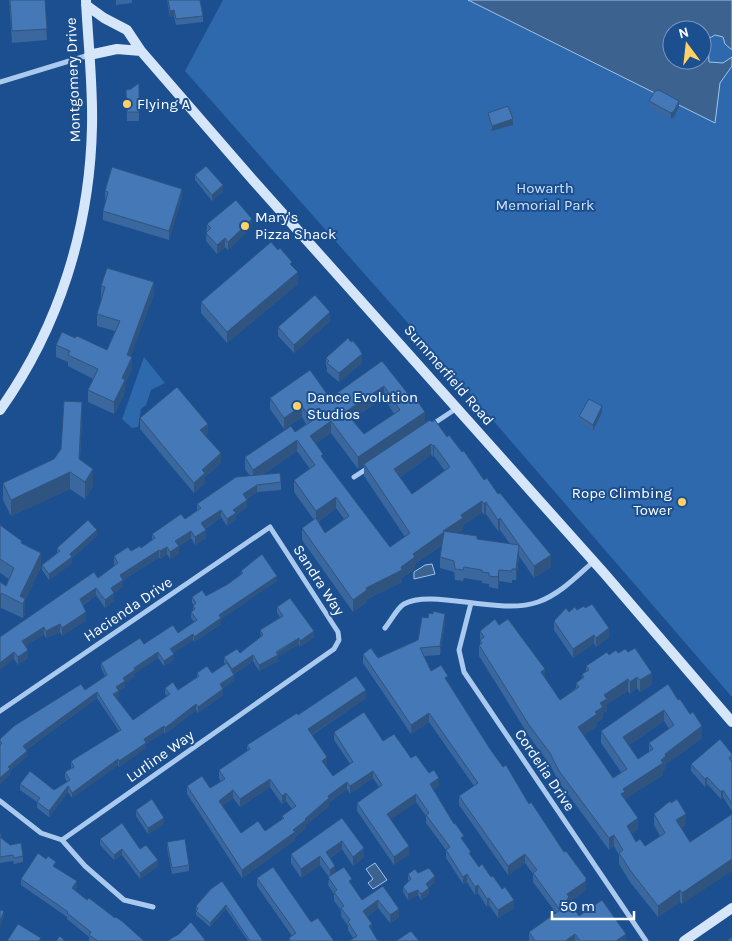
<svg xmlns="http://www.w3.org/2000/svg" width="732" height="941" viewBox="0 0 732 941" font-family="Karla,sans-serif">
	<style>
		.green { fill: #2e69ad; fill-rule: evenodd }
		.water { fill: #3c6290; stroke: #9cc4f0; fill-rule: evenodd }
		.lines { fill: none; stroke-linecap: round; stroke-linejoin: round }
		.street { stroke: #a9c9ee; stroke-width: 5 }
		.secondary { stroke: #d6e6fa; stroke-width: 10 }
		.wall { fill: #3a679d; fill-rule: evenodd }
		.shaded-wall { fill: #305480 }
		.building { fill: #4478b7; stroke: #305480; fill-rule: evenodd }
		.poi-dot { fill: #ffd166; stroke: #1b4f8f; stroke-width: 2 }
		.labels { text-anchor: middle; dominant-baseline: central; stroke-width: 4; stroke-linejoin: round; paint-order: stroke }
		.street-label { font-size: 15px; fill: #fff; stroke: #1b4f8f }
		.poi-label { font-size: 15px; fill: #fff; stroke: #1b4f8f; text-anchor: start }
		.park-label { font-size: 15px; fill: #cfe3fa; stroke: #1b4f8f }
	</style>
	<rect width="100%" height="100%" fill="#1b4f8f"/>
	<path class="green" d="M223,0H732V697L453,374L185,71ZM672,30H702V60H672Z
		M144,357L165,383L151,390L146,405L141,409L138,427L132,428L122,419Z"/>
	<path class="water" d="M468,0H732V50L725,44L723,37L715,35L708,39L709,62L723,63L732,57V66L720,83L715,123ZM672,30H702V60H672Z
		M432,564L435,574L414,579V572L425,565Z
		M375,863L387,880L373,889L368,883L373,879L366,869Z"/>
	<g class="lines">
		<path class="street" d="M0,82L89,55
			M433,424L457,408
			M354,477L368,468
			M471,603L459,650L464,672L646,941
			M385,628C391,621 397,608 404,604C432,588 499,616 538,602C560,594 576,577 593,562
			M0,711L270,527L338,632L339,640L334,649L62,840
			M0,801L41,833L62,840
			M62,840L85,866L124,900L153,907"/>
		<path class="secondary" d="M86,5L104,18L127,30L141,51L252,179L604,573L732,722
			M89,55L117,49L141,51
			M0,410C59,327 90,228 92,126C93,84 88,42 86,1
			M684,941L732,908"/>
	</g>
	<path class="wall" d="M9,0H45L47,40L12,43Z
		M116,0H132V3L116,5Z
		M167,0H200L203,16V22L176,25L174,16L170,17Z
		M139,83V121H127L126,90L131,89Z
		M649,101L679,106L674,117L671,119L649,107Z
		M488,113L513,125L492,131L488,119Z
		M195,175L223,191L212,201L195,180Z
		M105,191L182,197L169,240L103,220V211L106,200L105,199Z
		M207,224L252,227L228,250L225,247L217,254L206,241Z
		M292,266L298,284L227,343L201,313V302Z
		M101,286L154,294L130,357L132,369L125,383V392L114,414L88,402V390L93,379L68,366V362L56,357V345L75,338L107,350L115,331L97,326V314L102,298H101Z
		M330,321L294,353L278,336V327Z
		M326,358L362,363L339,382L327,372V368L326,366Z
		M382,361L425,423L432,422L462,452L484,480L498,494L551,567L534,578L519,556L516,580H512V583L499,581L498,589L489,587V584L482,583V581L464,578L463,581L455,580L454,572L440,568V557L442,545L415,564V569L402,578V582L367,599V602L353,612L302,540V528L314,520L294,492V480L310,469L297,451L262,475L281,482V490L257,492L247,499V507L236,515V520L227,526L221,517L205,529L206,538L195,545L191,538L179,546V554L170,559L167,554L160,559L159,557L123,580V587L114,593V601L105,608L96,595L83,605L86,620L62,636L60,632L46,638L44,634L26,646L28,658L18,665L0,637L98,578L115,566L114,564V556L141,548L152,540V534L185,519L197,511V504L250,476L245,469V457L295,432L306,424L302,417L284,429L270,409V398H330ZM384,398L394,414L364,434L352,419ZM331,433L358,469L364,465V476L405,537L390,547L323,458L316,443ZM431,455L433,457L434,456L445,471L412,494L400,477ZM336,508L344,519L325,533L318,522ZM482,512L484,515L486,514L498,531L500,530L510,544L477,539L458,533L463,530V525Z
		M602,412L593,431L579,421V416Z
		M140,418L208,434L205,436L221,463L205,477V483L194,493L140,429Z
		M82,419L80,460L93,486L85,499L70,489L11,516L3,500V483L54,459Z
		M0,525L22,543L41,567L25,600V614L23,618L1,608L0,582L6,586L9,579L0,573Z
		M97,536L72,558V563L49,580L42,570V565L57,553V548Z
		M241,571L277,581L221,619V624L194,642L193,640L173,653L174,660L164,666L158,658L135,673V676L125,683V687L119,691V696L116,698L133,720L167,696L165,694V688L178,690L197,677V673H212L225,664L224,663V657L240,653L261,637L260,630L280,617L277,613V607L314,637L300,647L299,644L278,657V661L259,671L253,661L234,674V681L223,688V695L198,713L196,710L165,734L164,732L146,744V748L119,767L118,765L72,798L68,792L49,817L37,808V802L20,790V784L54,790L67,782L65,778V772L71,768V761L119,731L97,698L26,750L27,756L10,771V775L0,784V739L85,690L105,676L101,668V663L144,644L178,633L194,622L191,618V612L193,611V606L194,605L192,603V597L206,596L228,584L241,574Z
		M577,610L609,637L596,647L594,643L573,658L554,630V621L569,612Z
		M445,623L440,655L424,656L431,671L448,682L490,749L529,804L586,890L569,902L579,916L626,941H529V932L556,913L533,882V874L525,863L508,875L459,805V796L474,786L429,722L411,734L363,663V654L378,658L418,640Z
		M499,625L545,678L560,700L576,688V683L582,679V674L586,671V666L609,655L618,653L652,684L640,692L637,688L630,694L628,691L607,704V710L603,713V718L597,722V726L583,735L613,778L621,772L601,743V731L668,684L702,738L666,764V767L663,770V775L625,799L638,829L631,834L636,842L645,846L660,836L654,825V814L686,825L681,828L690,842L682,904L680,902L658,917L630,882L619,864V855L614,846L609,850L559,782L550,765L529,736L479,656V645L480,644V631ZM664,721L669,729L649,743V752L638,759L629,745Z
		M366,698L312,735L327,765L326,766L333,776L350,764L334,740V732L383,741L411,758L429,773L439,786L433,790L464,842L471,856L479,867L514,908L498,918L489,905L487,907L478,893L475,895L467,882L463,884L446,858V850L426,823V816L416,802L390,819L409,854L394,865L357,811V803L379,787L373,778L350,794L347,789L329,803V806L306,825V828L295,837V840L242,878L187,794V786L210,788L221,782L219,778V770L247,751V745L298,715ZM270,787L282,804L286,801L292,809L282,816V819L265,831L241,833L222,806L233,798L240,807Z
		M732,754V811L723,797L721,799L707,784L705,787L691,771V764Z
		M136,810L164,824L148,834L136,816Z
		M342,818L364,857L353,866L342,849L330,858L335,873L352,886L362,900L383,886L399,917L390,923L378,908L367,917L372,931L353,938L348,930V926L341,916V910L334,901V894L328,885L329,877L320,865L301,878L291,863V854Z
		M0,832L1,838L23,856V862L14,864L13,861L0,863Z
		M100,839L140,849L158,866L140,879L122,855L114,860L100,845Z
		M167,842L189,865V871L172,874L167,848Z
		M56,868L77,887L75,890L87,900L115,918L144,941H89V937L67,919V917L21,885V879Z
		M418,873L435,882L429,887V894L421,900L418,895L408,900L403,892V887L409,882L408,880V874Z
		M257,878L311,922L334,941H289V938L292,936L257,886Z
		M211,889L263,941H248L226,909L210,927L196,915V906Z"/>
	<path class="shaded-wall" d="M174,10V16L170,17V11Z
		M679,101V106L674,117L671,119V113Z
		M513,119V125L492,131V126Z
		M223,185V191L212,201V195Z
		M182,189V197L169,240V231Z
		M252,219V227L228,250V242Z
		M225,238V247L217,254V245Z
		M298,272V284L227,343V332Z
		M154,282V294L127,367V355Z
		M330,312V321L294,353V345Z
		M362,354V363L339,382V373Z
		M132,357V369L125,383V392L114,414V402L122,378Z
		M384,386V398L345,423V412Z
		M82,402V419L79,476V459Z
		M302,406V417L284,429V418Z
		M602,406V412L593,431V425Z
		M425,412V424L358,469V457Z
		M331,421V433L310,447V436Z
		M208,424V434L200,441V430Z
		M297,440V451L253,481V470Z
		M431,444V455L394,481V469Z
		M434,445V456L433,457V446Z
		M221,453V463L205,477V483L194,493V483L202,470Z
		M93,469V486L85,499V482Z
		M70,472V489L11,516V500Z
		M257,485V492L243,501V494Z
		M336,497V508L316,523V511Z
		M247,500V507L236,515V520L227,526V519L233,510Z
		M482,501V512L463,525V530L444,542V543L415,564V569L402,578V582L367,599V602L353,612V600L366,588L401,567L413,554L443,531L461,515Z
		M486,502V514L484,515V504Z
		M221,510V517L201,531V523Z
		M500,518V530L498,531V520Z
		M97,530V536L72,558V563L49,580V574L70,554Z
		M206,530V538L195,545V537Z
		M191,531V538L179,546V554L170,559V552L175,541Z
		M519,545V556L516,580V569Z
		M167,547V554L160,559V551Z
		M159,550V557L123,580V587L111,596V588L120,575Z
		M41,553V567L25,600V614L23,618V604L20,596Z
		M551,555V567L534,578V566Z
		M499,570V581L498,589V577Z
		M277,576V581L221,619V624L194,642V637L219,615Z
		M96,588V595L80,606V599Z
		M1,593V608L0,609V595Z
		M114,593V601L105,608V600Z
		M86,612V620L62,636V628Z
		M445,614V623L440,655V646Z
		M60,624V632L46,638V631Z
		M44,627V634L22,649V641Z
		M609,628V637L596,647V638Z
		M314,631V637L300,647V641Z
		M193,634V640L170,655V649Z
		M594,635V643L573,658V649Z
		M299,638V644L278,657V661L259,671V665Z
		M28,650V658L18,665V657Z
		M14,652V659L0,670V663Z
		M158,652V658L135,673V676L125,683V687L119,691V696L113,700V694L116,687L123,678L134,668Z
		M174,654V660L164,666V661Z
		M253,655V661L232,675V669Z
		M545,669V681L541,672Z
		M652,673V684L640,692V680Z
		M234,675V681L220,690V684Z
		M637,677V688L630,694V682Z
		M628,679V691L607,704V710L603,713V718L597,722V726L578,739V727L595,712L604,695Z
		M223,689V695L198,713V707Z
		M366,690V698L308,737V729Z
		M97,692V698L23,752V746Z
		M196,704V710L165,734V728Z
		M664,710V721L623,749V737Z
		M429,713V722L411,734V725Z
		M164,726V732L146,744V748L119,767V761L144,739Z
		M702,726V738L666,764V767L663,770V775L625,799L621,794L623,789L661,760L665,754Z
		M27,751V756L10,771V775L0,784V778L8,767Z
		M327,757V765L322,769V761Z
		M118,759V765L72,798V793Z
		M373,771V778L350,794V786Z
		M707,777V784L705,787V779Z
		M439,778V786L430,792V784Z
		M270,779V787L240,807V799Z
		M347,782V789L329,803V806L306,825V828L295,837V840L242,878V870L293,830L328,796Z
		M68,786V792L49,817V811Z
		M233,790V798L219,809V801Z
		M723,790V797L721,799V792Z
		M286,793V801L282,804V796Z
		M416,794V802L387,822V814Z
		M686,814V825L676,832V820Z
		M164,818V824L148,834V828Z
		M638,818V829L627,837V826Z
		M614,835V846L609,850V838Z
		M342,841V849L326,860V852Z
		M409,846V854L394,865V857Z
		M364,848V857L353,866V857Z
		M122,849V855L114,860V855Z
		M525,854V863L508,875V866Z
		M320,856V865L301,878V869Z
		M732,859V871L682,904V893Z
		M158,860V866L140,879V873Z
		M335,866V875L330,878V870Z
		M467,874V882L463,884V877Z
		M435,876V882L426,889V884Z
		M77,881V887L72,894V888Z
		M586,881V890L569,902L567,908V894Z
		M478,885V893L475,895V887Z
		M429,888V894L421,900V894Z
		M418,890V895L408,900V894Z
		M680,890V902L658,917V906Z
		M489,898V905L487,907V899Z
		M378,900V908L363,920V911Z
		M514,900V908L498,918V910Z
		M226,905V909L210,927V923Z
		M399,909V917L390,923V915Z
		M4,911V917L0,928V922Z
		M372,924V932L369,926Z
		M575,934V941H565Z
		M626,934V941H616Z"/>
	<path class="building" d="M10,0H45L47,29L12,31Z
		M168,0H200L203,16L176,19L174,10L170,11Z
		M139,83V112H127L126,90L131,89Z
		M659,90L679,101L674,111L671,113L649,101L655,91Z
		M508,106L513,119L492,126L488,113Z
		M206,166L223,185L212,195L195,175Z
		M112,167L182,189L169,231L103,211L108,192L105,191Z
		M236,200L252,219L228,242L225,238L217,245L206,233L211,228L207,224Z
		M271,242L278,250L280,248L292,262L290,264L298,272L227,332L201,302Z
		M107,268L154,282L127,355L132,357L122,378L125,380L114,402L88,390L98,369L68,355L70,351L56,345L62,332L75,338L77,336L107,350L120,321L97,314L105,287L101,286Z
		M315,295L330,312L294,345L278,327Z
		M348,338L351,342L353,341L359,348L362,354L339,373L327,363L329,361L326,358Z
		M382,361L409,395L412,393L425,412L358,457L331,421L310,436L323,454L321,456L390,547L410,533L364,464L430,420L432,422L435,420L447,437L449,435L462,452L464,451L484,480L487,478L498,494L500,493L551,555L534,566L519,545L516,569H512V571L499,570L498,577L489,576V573L482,572V570L464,567L463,570L455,569L454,561L440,557L444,532L413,554L415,557L401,567L402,570L366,588L367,590L353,600L302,528L316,518L325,533L349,516L336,497L316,511L294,480L315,465L297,440L253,470L245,457L291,426L295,432L312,421L302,406L284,418L270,398L310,370L330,398ZM384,386L400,410L364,434L345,412ZM431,444L433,446L434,445L450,467L412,494L394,469ZM482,501L484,504L486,502L498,520L500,518L519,545L477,539V536L443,531L463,518L461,515Z
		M177,387L208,424L200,430L221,453L202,470L205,473L194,483L140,418Z
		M589,399L602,406L593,425L579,416Z
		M64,401L82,402L79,459L93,469L85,482L70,472L11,500L3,483L54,459L61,449Z
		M280,473L281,482L257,485L243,494L247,500L233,510L236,513L227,519L221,510L201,523L206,530L195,537L191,531L175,541L179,546L170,552L167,547L160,551L159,550L120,575L123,580L111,588L114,593L105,600L96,588L80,599L86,612L62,628L60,624L46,631L44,627L22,641L28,650L18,657L14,652L0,663V637L94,572L98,578L118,563L114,556L128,547L131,551L140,546L141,548L155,538L152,534L181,514L185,519L201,508L197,504L236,477Z
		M88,520L97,530L70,554L72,557L49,574L42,565L60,551L57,548Z
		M0,525L22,541L21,543L41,553L20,596L25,599L23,604L1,593L0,595V582L6,586L14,568L0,559Z
		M262,554L277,576L219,615L221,618L194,637L193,634L170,649L174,654L164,661L158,652L134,668L135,670L123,678L125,681L116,687L119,691L113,694L133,720L170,694L165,688L173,682L178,690L199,676L197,673L207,666L212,673L227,663L234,675L220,684L223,689L198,707L196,704L165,728L164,726L144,739L146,743L119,761L118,759L72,793L68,786L49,811L37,802L40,798L20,784L30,771L54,790L70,780L65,772L74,767L71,761L121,730L97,692L23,746L27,751L8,767L10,769L0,778V745L2,743L0,741V739L14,726L81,684L85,690L107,675L101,663L140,638L144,644L173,625L178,633L197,620L191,612L195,609L193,606L196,603L192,597L202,590L206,596L228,584L243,573L241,571Z
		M290,598L314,631L300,641L299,638L276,652L278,655L259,665L253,655L232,669L224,657L237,649L240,653L263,635L260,630L283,616L277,607Z
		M592,604L609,628L596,638L594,635L573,649L554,621L566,608L569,612L575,607L577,610L584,606L585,608Z
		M433,611L445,614L440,646L420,648L431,671L441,665L448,676L445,678L490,749L503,767L506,765L529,804L531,802L564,852L566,851L586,878V881L567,894L569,897L567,899L579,916L602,900L626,934L616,941H580L575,934L565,941H535L529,932L560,910L533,873L537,870L525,854L508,866L459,796L478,783L429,713L411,725L363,654L371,648L378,658L418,640L422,617L428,618L429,613L433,614Z
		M495,619L499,625L508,619L545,669L541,672L560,700L579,687L576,683L584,677L582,674L589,670L586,666L607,652L609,655L616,650L618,653L625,649L628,652L635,648L652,673L640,680L637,677L630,682L628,679L604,695L607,699L600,703L603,707L595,712L597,714L578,727L613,778L627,769L601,731L668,684L678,700L680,699L690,714L693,712L702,726L665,754L666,756L661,760L663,763L623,789L625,792L621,794L638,818L627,826L636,842L640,839L645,846L665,833L654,814L670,801L671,803L677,799L686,814L676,820L690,842L732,814V859L682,893L680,890L658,906L630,870L619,853L623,850L614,835L609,838L559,771L550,753L529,725L479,645L482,643L480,640L484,637L480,631ZM664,710L674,725L649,743L653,749L638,759L623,737Z
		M356,676L366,690L308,729L327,757L322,761L333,776L353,762L334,732L364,712L383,741L394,734L411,758L416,755L429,773L434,770L439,778L430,784L454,824L455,823L464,836L461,838L471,852L469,853L479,867L482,864L491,877L493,876L502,889L505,887L514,900L498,910L489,898L487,899L478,885L475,887L467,874L463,877L446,850L450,847L426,815L429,813L416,794L387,814L409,846L394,857L357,803L382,785L373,771L350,786L347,782L328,796L329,798L305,819L306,820L293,830L295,832L242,870L187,786L202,776L210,788L225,779L219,770L250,749L247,745L297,713L298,715ZM270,779L282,796L286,793L296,806L282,816L284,818L265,831L258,821L241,833L219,801L233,790L240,799Z
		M720,739L732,754V755L729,758L732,762V804L723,790L721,792L707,777L705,779L691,764Z
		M152,799L164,818L148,828L136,810Z
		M342,818L364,848L353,857L342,841L326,852L335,866L330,870L320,856L301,869L291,854Z
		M122,823L140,849L146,845L158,860L140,873L122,849L114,855L100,839Z
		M0,837L10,845L21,843L23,856L14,858L13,855L0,857Z
		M185,839L189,865L172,868L167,842Z
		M38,853L46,859L48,856L56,862L53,866L77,881L72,888L87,900L89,898L115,918L116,917L123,922L144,941H98L89,935L91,932L67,913L68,912L21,879Z
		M273,867L311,922L318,918L334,941H291L289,938L296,933L257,878Z
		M344,867L352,879L349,881L362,900L383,886L399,909L390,915L378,900L363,911L372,924L369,926L378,941H349L357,936L348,922L350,920L341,908L344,906L334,892L337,890L328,877Z
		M429,868L435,876L426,884L429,888L421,894L418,890L408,894L403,887L411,879L408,874L415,869L418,873Z
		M222,881L263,941H250L226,905L210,923L196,911L198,909L196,906L211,889Z
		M0,910L4,911L0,922Z
		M191,922L205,940L204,941H167L179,934Z
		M18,924L41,938L39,941H7Z
		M411,931L419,941H396Z
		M60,936L65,941H56Z
		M732,937V941H727Z"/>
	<g class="poi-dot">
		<circle cx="127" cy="104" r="5"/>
		<circle cx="245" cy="226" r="5"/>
		<circle cx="297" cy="406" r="5"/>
		<circle cx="682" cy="502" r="5"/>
	</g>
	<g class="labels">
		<g class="street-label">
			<text transform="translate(73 80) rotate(-92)">Montgomery Drive</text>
			<text transform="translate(449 375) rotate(49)">Summerfield Road</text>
			<text transform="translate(319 580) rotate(57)">Sandra Way</text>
			<text transform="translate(128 609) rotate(-34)">Hacienda Drive</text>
			<text transform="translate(160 756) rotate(-35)">Lurline Way</text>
			<text transform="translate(545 770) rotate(56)">Cordelia Drive</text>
		</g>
		<g class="poi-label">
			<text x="137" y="104">Flying A</text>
			<text x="255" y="217">Mary's<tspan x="255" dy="17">Pizza Shack</tspan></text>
			<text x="307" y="397">Dance Evolution<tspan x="307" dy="17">Studios</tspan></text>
			<text x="672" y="493" text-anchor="end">Rope Climbing<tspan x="672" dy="17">Tower</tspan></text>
		</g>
		<g class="park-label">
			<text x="545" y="188">Howarth<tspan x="545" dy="17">Memorial Park</tspan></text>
		</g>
	</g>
	<g transform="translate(687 45) rotate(345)"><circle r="24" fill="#1b4f8f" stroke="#7695bc"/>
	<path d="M0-4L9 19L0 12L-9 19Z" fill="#ffd166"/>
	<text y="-8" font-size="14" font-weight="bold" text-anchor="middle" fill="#ffffff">N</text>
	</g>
	<path d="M552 911v8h82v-8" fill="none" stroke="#ffffff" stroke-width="2.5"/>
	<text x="560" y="911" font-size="15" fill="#ffffff" stroke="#1b4f8f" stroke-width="4" paint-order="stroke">50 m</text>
</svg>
